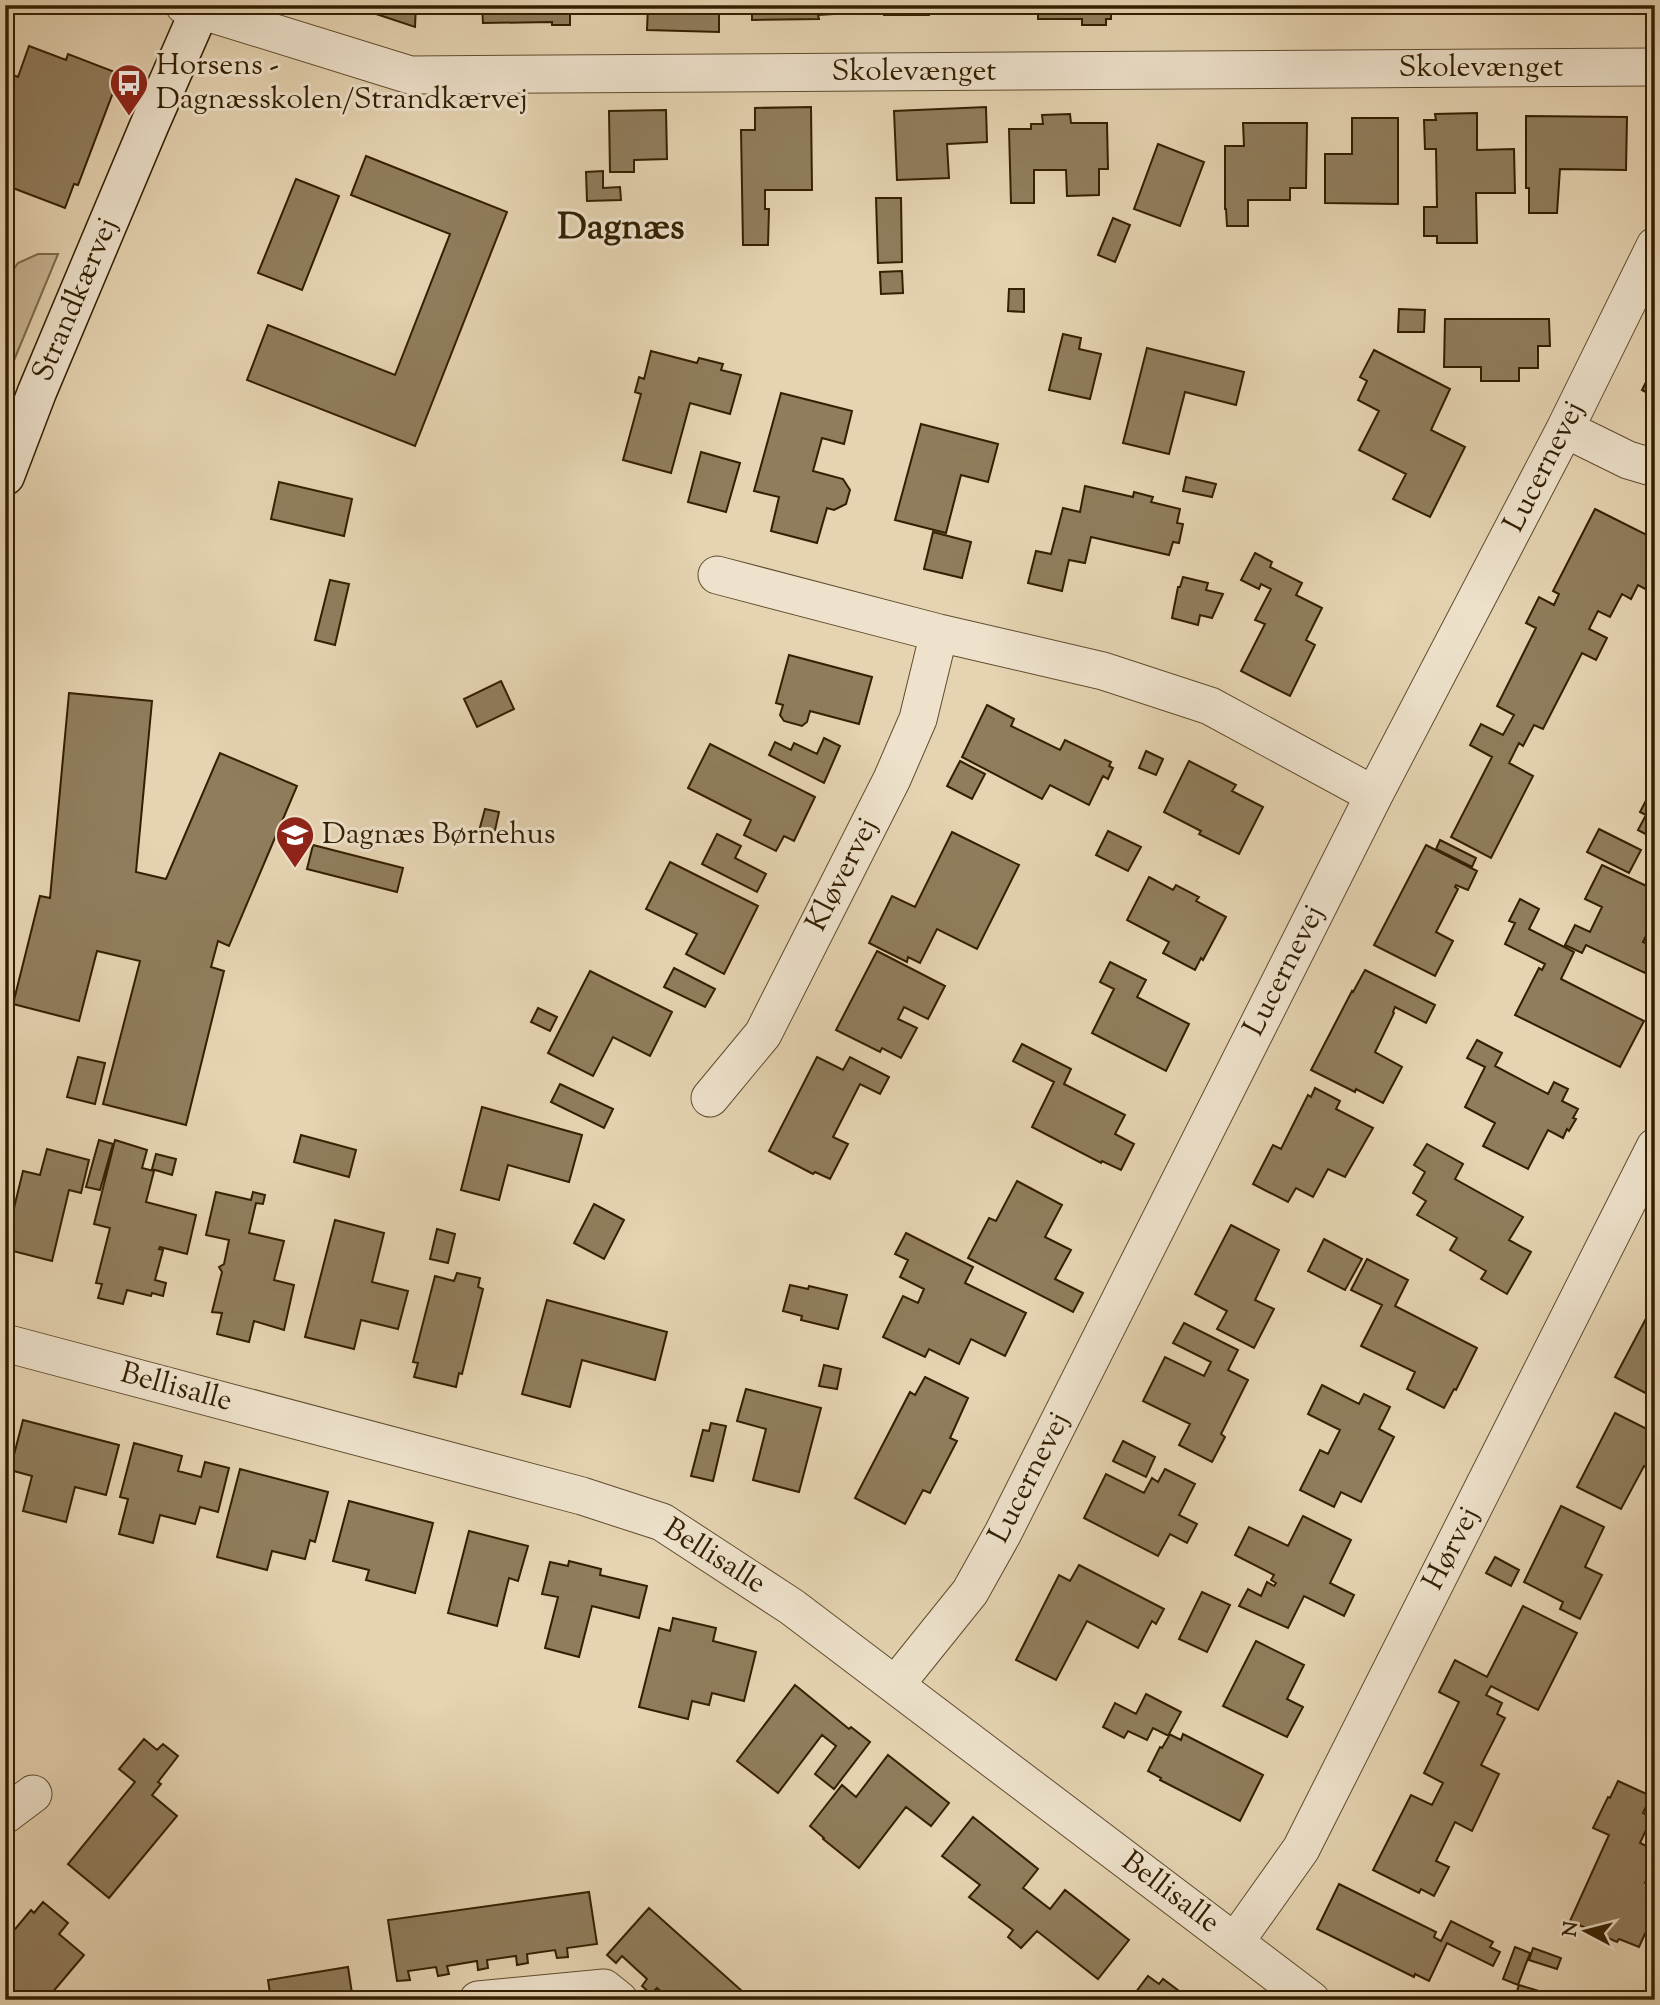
<svg xmlns="http://www.w3.org/2000/svg" width="1660" height="2005" viewBox="0 0 1660 2005" font-family="'Sorts Mill Goudy',serif">
	<style>
		.green { fill: #c7b493; stroke: #7d6a4a; stroke-width: 2 }
		.building { fill: #907d5d; stroke: #331f01; stroke-width: 2 }
		.lines { fill: none; stroke-linecap: round; stroke-linejoin: round }
		.minor-casing { stroke: #604c2d; stroke-width: 39 }
		.secondary-casing { stroke: #331f01; stroke-width: 41 }
		.minor { stroke: #eee2cc; stroke-width: 37 }
		.secondary { stroke: #eee2cc; stroke-width: 38 }
		.labels { text-anchor: middle; dominant-baseline: central; stroke-width: 6; stroke-linejoin: round; paint-order: stroke }
		.poi-label { font-size: 30px; fill: #331f01; stroke: #eee2cc; text-anchor: start }
		.street-label { font-size: 30px; fill: #331f01; stroke: #eee2cc }
		.district-label { font-size: 37px; font-weight: bold; fill: #331f01; stroke: #eee2cc }
	</style>
	<rect width="100%" height="100%" fill="#e5d3b1"/>
	<filter id="stains"><feTurbulence type="fractalNoise" baseFrequency=".00286" numOctaves="4"/><feColorMatrix values="0 0 0 0 .2 0 0 0 0 .09 0 0 0 0 .02 0 0 0 .5 -.17"/></filter>
	<radialGradient id="worn" r=".72"><stop offset=".6" stop-color="#630" stop-opacity="0"/><stop offset="1" stop-color="#630" stop-opacity=".3"/></radialGradient>
	<path class="green" d="M38,254H58L5,382V287L13,270L18,263Z"/>
	<path class="building" d="M349,5H416L415,27Z
		M482,5H570V25H552V22L483,23Z
		M648,5H719V32L647,30Z
		M752,5H833V14L818,15L819,19L752,20Z
		M884,5H929V15H884Z
		M1038,5H1120V6H1111V19H1106V25H1082V19H1038Z
		M1551,5H1621V11L1551,10Z
		M29,46L66,60L68,54L120,74L78,185L74,184L65,208L5,185V72L18,77Z
		M811,107L812,190H765V209H769L768,245H743L741,130H755V108Z
		M986,107L987,142L947,144L949,178L897,180L894,111Z
		M666,110L667,159L634,160V172H610L609,111Z
		M1477,113V150L1514,149L1515,193H1476L1477,243H1437V236H1424V207H1437L1436,149H1425L1424,120H1436L1435,114Z
		M1070,114L1071,123H1107L1108,169H1099V195L1067,196L1066,170H1034V203H1011L1009,129H1031V124H1043L1042,115Z
		M1526,116L1627,117L1626,170L1560,169L1557,213H1529V188H1526Z
		M1352,118H1398V204L1325,203V154H1352Z
		M1243,123H1307L1306,188H1290V200H1248V226H1227L1226,209H1225V146H1244Z
		M1158,144L1204,162L1180,226L1134,209Z
		M366,156L507,212L415,446L247,380L268,325L395,375L450,234L351,195Z
		M603,171V188L620,187L621,200L587,201L586,172Z
		M296,179L339,196L302,290L258,273Z
		M876,198H901L902,262L878,263Z
		M1113,218L1130,225L1115,262L1098,255Z
		M902,271L903,293L881,294L880,272Z
		M1009,289H1024V312L1008,311Z
		M1399,309L1425,310L1424,332H1398Z
		M1445,319H1549L1550,346H1538V368H1519V381H1481V367H1444Z
		M1063,334L1081,338L1079,349L1101,354L1090,399L1049,390Z
		M1147,348L1244,372L1236,405L1185,392L1169,454L1123,443Z
		M1374,350L1450,389L1431,430L1465,447L1430,517L1393,499L1406,474L1359,450L1379,411L1358,400L1367,381L1360,377Z
		M651,351L697,363L699,358L723,364L721,370L741,375L730,414L690,403L671,473L623,460L641,394L635,392L639,377L644,379Z
		M1655,364V397L1642,390Z
		M781,393L852,411L844,444L822,438L813,471L843,479L850,490L846,504L834,510L827,508L817,543L771,531L779,497L754,491Z
		M921,424L998,444L988,482L961,475L946,533L895,520Z
		M701,452L740,463L726,512L688,502Z
		M1186,477L1216,484L1212,497L1183,491Z
		M279,482L352,499L344,536L271,519Z
		M1085,486L1133,497L1134,492L1153,497L1151,502L1180,509L1177,523L1183,524L1179,543L1173,542L1169,555L1091,537L1085,563L1069,560L1062,591L1028,583L1036,551L1051,554L1063,508L1080,512Z
		M1595,509L1655,539V594L1638,585L1631,599L1622,594L1610,617L1598,611L1589,629L1607,638L1596,660L1582,653L1543,729L1534,725L1523,746L1519,743L1509,763L1533,776L1491,858L1451,837L1492,757L1470,745L1481,724L1503,735L1514,715L1497,706L1536,628L1526,623L1539,597L1554,605L1559,594L1553,591Z
		M933,532L971,542L962,578L924,569Z
		M1255,553L1272,562L1270,567L1302,583L1296,595L1322,608L1306,640L1315,645L1290,696L1241,671L1265,624L1255,620L1271,589L1261,584L1259,589L1241,580Z
		M1183,577L1208,583L1206,590L1223,594L1212,618L1200,615L1198,625L1172,618L1178,587H1180Z
		M330,580L349,584L335,645L315,640Z
		M789,655L872,677L859,724L810,711L807,722L802,726L784,721L780,715L783,705L776,703Z
		M501,681L514,709L477,727L464,699Z
		M69,693L152,701L136,872L166,879L220,753L297,786L229,946L218,941L211,967L224,971L186,1125L103,1104L140,961L97,951L79,1021L13,1004L40,896L50,898Z
		M987,705L1014,719L1011,726L1060,750L1065,740L1111,762L1109,766L1113,768L1108,779L1103,776L1089,805L1050,785L1042,799L962,757Z
		M824,738L840,746L824,783L769,755L775,742L791,750L794,743L817,754Z
		M710,744L815,797L794,841L784,836L776,851L744,835L751,820L688,788Z
		M1146,751L1163,759L1156,775L1139,768Z
		M960,761L985,774L972,799L947,786Z
		M1189,761L1236,785L1232,791L1263,807L1239,854L1199,834L1201,831L1164,812Z
		M1655,783V839L1638,830L1646,815L1640,812Z
		M485,809L499,812L494,835L479,831Z
		M1599,829L1641,850L1629,873L1587,852Z
		M1108,831L1141,847L1128,871L1096,855Z
		M952,832L1019,865L977,949L937,929L920,963L908,957L907,962L869,943L892,896L915,907Z
		M717,834L741,846L735,858L766,874L757,892L702,864Z
		M1440,840L1476,858L1472,867L1436,849Z
		M313,845L403,868L397,892L307,869Z
		M1426,845L1477,871L1468,890L1456,885L1455,887L1458,889L1436,932L1453,941L1435,976L1374,945Z
		M670,862L758,906L724,974L686,954L697,934L646,909Z
		M1602,865L1655,890V918L1643,942L1655,947V953L1645,973L1586,945L1582,953L1565,945L1575,925L1590,932L1602,907L1585,899Z
		M1149,877L1173,890L1176,885L1199,897L1196,901L1226,917L1203,960L1201,958L1195,970L1163,953L1169,942L1127,920Z
		M1520,899L1539,909L1529,929L1574,952L1561,979L1644,1021L1620,1067L1515,1015L1539,968L1542,970L1545,964L1505,944L1515,923L1509,921Z
		M877,951L945,986L928,1019L904,1007L898,1019L917,1028L901,1058L882,1048L880,1052L836,1030Z
		M1110,962L1146,980L1137,997L1189,1024L1166,1071L1092,1033L1114,989L1100,982Z
		M674,968L715,989L705,1007L664,987Z
		M1365,970L1435,1005L1426,1023L1395,1007L1393,1012L1394,1013L1375,1052L1402,1067L1383,1103L1356,1089L1355,1092L1311,1070L1352,991L1353,992Z
		M590,971L672,1012L650,1056L613,1037L593,1076L548,1053Z
		M538,1008L557,1017L550,1031L531,1022Z
		M1477,1040L1502,1053L1495,1066L1548,1094L1554,1082L1568,1089L1562,1101L1578,1109L1573,1118L1576,1119L1569,1131L1567,1129L1563,1138L1548,1130L1528,1169L1483,1146L1495,1123L1465,1107L1485,1067L1467,1058Z
		M1022,1044L1071,1069L1064,1084L1125,1115L1115,1134L1134,1144L1121,1170L1102,1161L1101,1163L1032,1127L1054,1082L1013,1061Z
		M78,1057L105,1063L95,1104L67,1097Z
		M817,1057L843,1070L850,1057L889,1077L880,1094L860,1084L833,1137L848,1144L830,1179L815,1172L813,1174L769,1151Z
		M560,1084L613,1109L604,1128L551,1102Z
		M1315,1088L1340,1101L1336,1109L1373,1128L1345,1177L1328,1169L1313,1197L1296,1188L1288,1202L1253,1184L1273,1145L1281,1149L1308,1095L1311,1097Z
		M482,1107L582,1135L569,1182L508,1165L499,1200L461,1190Z
		M301,1135L356,1150L349,1177L294,1162Z
		M99,1140L113,1144L100,1190L86,1187Z
		M115,1140L147,1150L142,1168L154,1171L146,1202L196,1215L187,1254L160,1247L159,1249L163,1250L155,1280L166,1283L163,1296L152,1293L151,1296L127,1290L123,1304L98,1298L102,1284L96,1283L110,1228L94,1224Z
		M1427,1144L1463,1164L1455,1179L1523,1217L1509,1240L1531,1252L1507,1294L1481,1279L1486,1271L1450,1250L1457,1238L1417,1215L1426,1201L1413,1193L1425,1172L1414,1165Z
		M47,1149L89,1160L81,1193L69,1190L52,1261L5,1249V1205L14,1208L23,1171L40,1175Z
		M156,1154L176,1159L172,1175L152,1169Z
		M1017,1181L1062,1205L1045,1237L1071,1250L1055,1279L1083,1293L1073,1312L968,1258L989,1218L996,1221Z
		M216,1192L251,1200L253,1192L265,1195L263,1204L256,1203L249,1233L284,1241L274,1280L294,1285L284,1330L254,1321L249,1342L217,1334L222,1313L212,1312L222,1272L219,1267L224,1264L229,1240L206,1235Z
		M594,1204L624,1220L604,1259L574,1243Z
		M335,1220L384,1233L372,1282L408,1291L398,1329L361,1320L354,1349L305,1337Z
		M1231,1225L1279,1250L1255,1300L1274,1309L1254,1348L1217,1329L1227,1311L1195,1294Z
		M437,1229L455,1234L448,1263L430,1259Z
		M906,1233L973,1267L965,1283L1026,1313L1005,1356L971,1339L959,1364L929,1349L925,1357L883,1337L903,1296L918,1303L924,1289L900,1277L908,1260L895,1254Z
		M1324,1239L1362,1259L1345,1290L1308,1271Z
		M1367,1259L1408,1280L1395,1306L1477,1348L1456,1390L1454,1389L1444,1408L1407,1389L1415,1372L1361,1346L1382,1305L1351,1290Z
		M457,1273L480,1278L478,1287L483,1289L462,1374L459,1373L456,1387L414,1377L418,1363L413,1362L435,1276L454,1281Z
		M790,1285L808,1289L809,1286L847,1295L838,1329L801,1320L802,1316L783,1311Z
		M547,1300L667,1332L655,1380L582,1360L570,1407L522,1394Z
		M1650,1311L1655,1314V1398L1615,1377Z
		M1184,1323L1238,1350L1228,1370L1248,1380L1221,1434L1225,1437L1212,1462L1179,1445L1190,1424L1143,1401L1165,1357L1204,1376L1211,1362L1173,1343Z
		M824,1365L841,1369L837,1389L819,1386Z
		M925,1377L968,1398L950,1438L957,1441L930,1493L923,1490L905,1524L855,1498L910,1392L915,1395Z
		M1322,1385L1359,1404L1364,1394L1390,1407L1379,1429L1394,1437L1361,1502L1341,1492L1334,1507L1300,1490L1320,1450L1328,1454L1340,1430L1308,1414Z
		M746,1389L821,1408L799,1492L753,1480L766,1429L737,1421Z
		M1615,1413L1655,1433V1472L1644,1466L1621,1509L1577,1487Z
		M23,1420L119,1445L106,1495L75,1487L66,1522L23,1511L32,1476L10,1470Z
		M711,1423L726,1426L713,1481L691,1476L703,1430L709,1431Z
		M1123,1441L1155,1457L1146,1477L1113,1461Z
		M134,1443L182,1456L178,1471L201,1477L205,1462L229,1468L218,1512L200,1507L195,1524L160,1515L153,1543L119,1534L128,1499L120,1497Z
		M240,1469L328,1492L315,1542L310,1540L305,1559L272,1551L267,1570L217,1557Z
		M1165,1469L1195,1484L1179,1515L1197,1524L1187,1543L1170,1534L1158,1556L1084,1518L1106,1474L1144,1493L1152,1478L1158,1482Z
		M349,1501L433,1523L415,1593L366,1580L369,1570L333,1561Z
		M1561,1506L1604,1527L1585,1567L1602,1575L1580,1619L1560,1609L1563,1602L1524,1582Z
		M1303,1516L1351,1540L1330,1583L1354,1595L1344,1616L1304,1596L1288,1628L1239,1606L1248,1589L1261,1596L1267,1582L1274,1586L1276,1583L1271,1580L1274,1575L1235,1555L1249,1527L1288,1546Z
		M469,1531L528,1546L518,1581L509,1578L497,1626L448,1613Z
		M1495,1557L1519,1570L1511,1586L1486,1573Z
		M569,1561L601,1569L600,1575L647,1586L639,1618L592,1606L579,1657L545,1648L558,1597L542,1594L550,1562L568,1566Z
		M1079,1565L1164,1609L1156,1624L1152,1621L1138,1648L1087,1621L1056,1680L1016,1660L1059,1575L1070,1581Z
		M1202,1592L1230,1605L1207,1652L1179,1639Z
		M1523,1606L1577,1633L1538,1710L1491,1686L1486,1695L1502,1703L1497,1714L1505,1718L1481,1765L1499,1774L1472,1831L1455,1822L1436,1861L1449,1867L1434,1896L1421,1889L1419,1893L1373,1870L1411,1795L1432,1805L1443,1783L1424,1773L1459,1702L1439,1692L1455,1660L1487,1677Z
		M673,1618L716,1628L713,1641L756,1652L744,1701L712,1693L709,1705L692,1701L688,1719L639,1707L659,1628L670,1631Z
		M1256,1641L1304,1665L1287,1699L1303,1707L1287,1737L1223,1706Z
		M795,1685L849,1729L851,1727L870,1742L834,1789L815,1774L836,1746L822,1735L778,1793L737,1761Z
		M1146,1694L1181,1712L1169,1734L1181,1740L1183,1734L1263,1775L1240,1821L1160,1780L1161,1778L1148,1771L1160,1747L1162,1748L1169,1736L1153,1728L1147,1740L1128,1731L1124,1738L1103,1727L1115,1703L1136,1714Z
		M144,1739L157,1750L163,1744L178,1756L158,1782L161,1784L152,1795L177,1816L109,1898L68,1864L135,1782L119,1769Z
		M888,1755L949,1803L931,1826L906,1807L859,1868L823,1839L824,1838L810,1826L842,1785L856,1797Z
		M1618,1781L1651,1796L1643,1813L1652,1817L1640,1843L1655,1850V1861L1645,1883L1655,1887V1912L1639,1947L1619,1939L1617,1942L1570,1921L1609,1835L1593,1828L1608,1797L1610,1798Z
		M973,1817L1038,1869L1023,1888L1050,1909L1065,1890L1129,1940L1098,1979L1037,1931L1021,1948L1008,1937L1013,1930L969,1897L980,1885L942,1856Z
		M1339,1884L1436,1932L1434,1937L1441,1941L1451,1921L1493,1942L1490,1947L1500,1952L1493,1966L1447,1943L1429,1981L1415,1974L1414,1977L1317,1929Z
		M589,1892L597,1944L567,1948L568,1957L557,1958L555,1950L527,1954L528,1963L517,1965L516,1956L487,1960L488,1968L478,1970L477,1961L447,1966L449,1974L438,1976L436,1967L408,1971L410,1980L397,1981L388,1920Z
		M43,1902L68,1923L59,1934L84,1955L46,2000H5V1941L31,1910L34,1913Z
		M649,1908L752,2000H670L657,1988L651,1994L642,1986L647,1979L622,1956L616,1963L607,1955Z
		M1515,1947L1530,1953L1518,1985L1503,1979Z
		M1533,1948L1561,1958L1557,1969L1529,1960Z
		M348,1967L353,2000H271L268,1980Z
		M1148,1976L1159,1984L1163,1979L1191,2000H1130Z
		M1519,1985L1569,2000H1514Z"/>
	<g class="lines">
		<g class="minor-casing">
			<path id="minor" d="M184,5L410,75L1655,67
				M1565,429L1628,460L1655,468
				M717,575L939,633L1103,671L1210,706L1374,795
				M710,1098L763,1034L892,779L918,719L939,633
				M5,1343L582,1496L662,1522L792,1607L1311,2000
				M896,1684L970,1592L1003,1533L1374,795L1565,429L1655,246
				M5,1815L33,1794
				M1235,1942L1301,1849L1655,1147
				M478,2000L604,1988L619,2000"/>
		</g>
		<g class="secondary-casing">
			<path id="secondary" d="M5,476L37,392L149,126L202,5"/>
		</g>
		<use href="#minor" class="minor"/>
		<use href="#secondary" class="secondary"/>
	</g>
	<defs>
		<g id="bus-pin" transform="scale(2.0125)"><path d="M0 17L-7.5 6A9.5 9.5 0 1 1 7.5 6Z" fill="#8f2418" stroke="#eee2cc"/><path d="M-5-6H5V4H4V6H2V4H-2V6H-4V4H-5ZM-3.5-4V0h7V-4ZM-3.5 1.2v1.5H-2V1.2ZM2 1.2v1.5H3.5V1.2Z" fill="#fff"/></g>
		<g id="school-pin" transform="scale(2.0125)"><path d="M0 17L-7.5 6A9.5 9.5 0 1 1 7.5 6Z" fill="#8f2418" stroke="#eee2cc"/><path d="M0-5L7-2L0 1L-7-2ZM-4 1L0 2.5L4 1V4Q0 6-4 4Z" fill="#fff"/></g>
	</defs>
	<g fill-rule="evenodd">
		<use href="#bus-pin" x="129" y="83"/>
		<use href="#school-pin" x="295" y="835"/>
	</g>
	<g class="labels">
		<g class="poi-label">
			<text x="156" y="66">Horsens -<tspan x="156" dy="34">Dagnæsskolen/Strandkærvej</tspan></text>
			<text x="322" y="835">Dagnæs Børnehus</text>
		</g>
		<g class="street-label">
			<text x="1481" y="68">Skolevænget</text>
			<text x="914" y="72">Skolevænget</text>
			<text transform="translate(76 300) rotate(-67)">Strandkærvej</text>
			<text transform="translate(1545 467) rotate(-63)">Lucernevej</text>
			<text transform="translate(843 875) rotate(-63)">Kløvervej</text>
			<text transform="translate(1285 971) rotate(-63)">Lucernevej</text>
			<text transform="translate(176 1388) rotate(15)">Bellisalle</text>
			<text transform="translate(1030 1478) rotate(-63)">Lucernevej</text>
			<text transform="translate(1452 1549) rotate(-63)">Hørvej</text>
			<text transform="translate(714 1557) rotate(32)">Bellisalle</text>
			<text transform="translate(1170 1893) rotate(37)">Bellisalle</text>
		</g>
		<g class="district-label">
			<text x="621" y="229">Dagnæs</text>
		</g>
	</g>
	<rect width="1660" height="2005" fill="none" stroke="#e5d3b1" stroke-width="28"/>
	<rect x="7" y="7" width="1646" height="1991" fill="none" stroke="#331f01" stroke-width="3.5"/>
	<rect x="14" y="14" width="1632" height="1977" fill="none" stroke="#331f01" stroke-width="2"/>
	<g transform="translate(1586 1931) rotate(277)" stroke="#eee2cc" stroke-width="5" paint-order="stroke">
	<path d="M0-5L12 26L0 18L-12 26Z" fill="#331f01"/>
	<text y="-10" font-size="19" font-weight="bold" text-anchor="middle" fill="#331f01">N</text>
	</g>
	<rect width="100%" height="100%" filter="url(#stains)"/>
	<rect width="100%" height="100%" fill="url(#worn)"/>
</svg>
